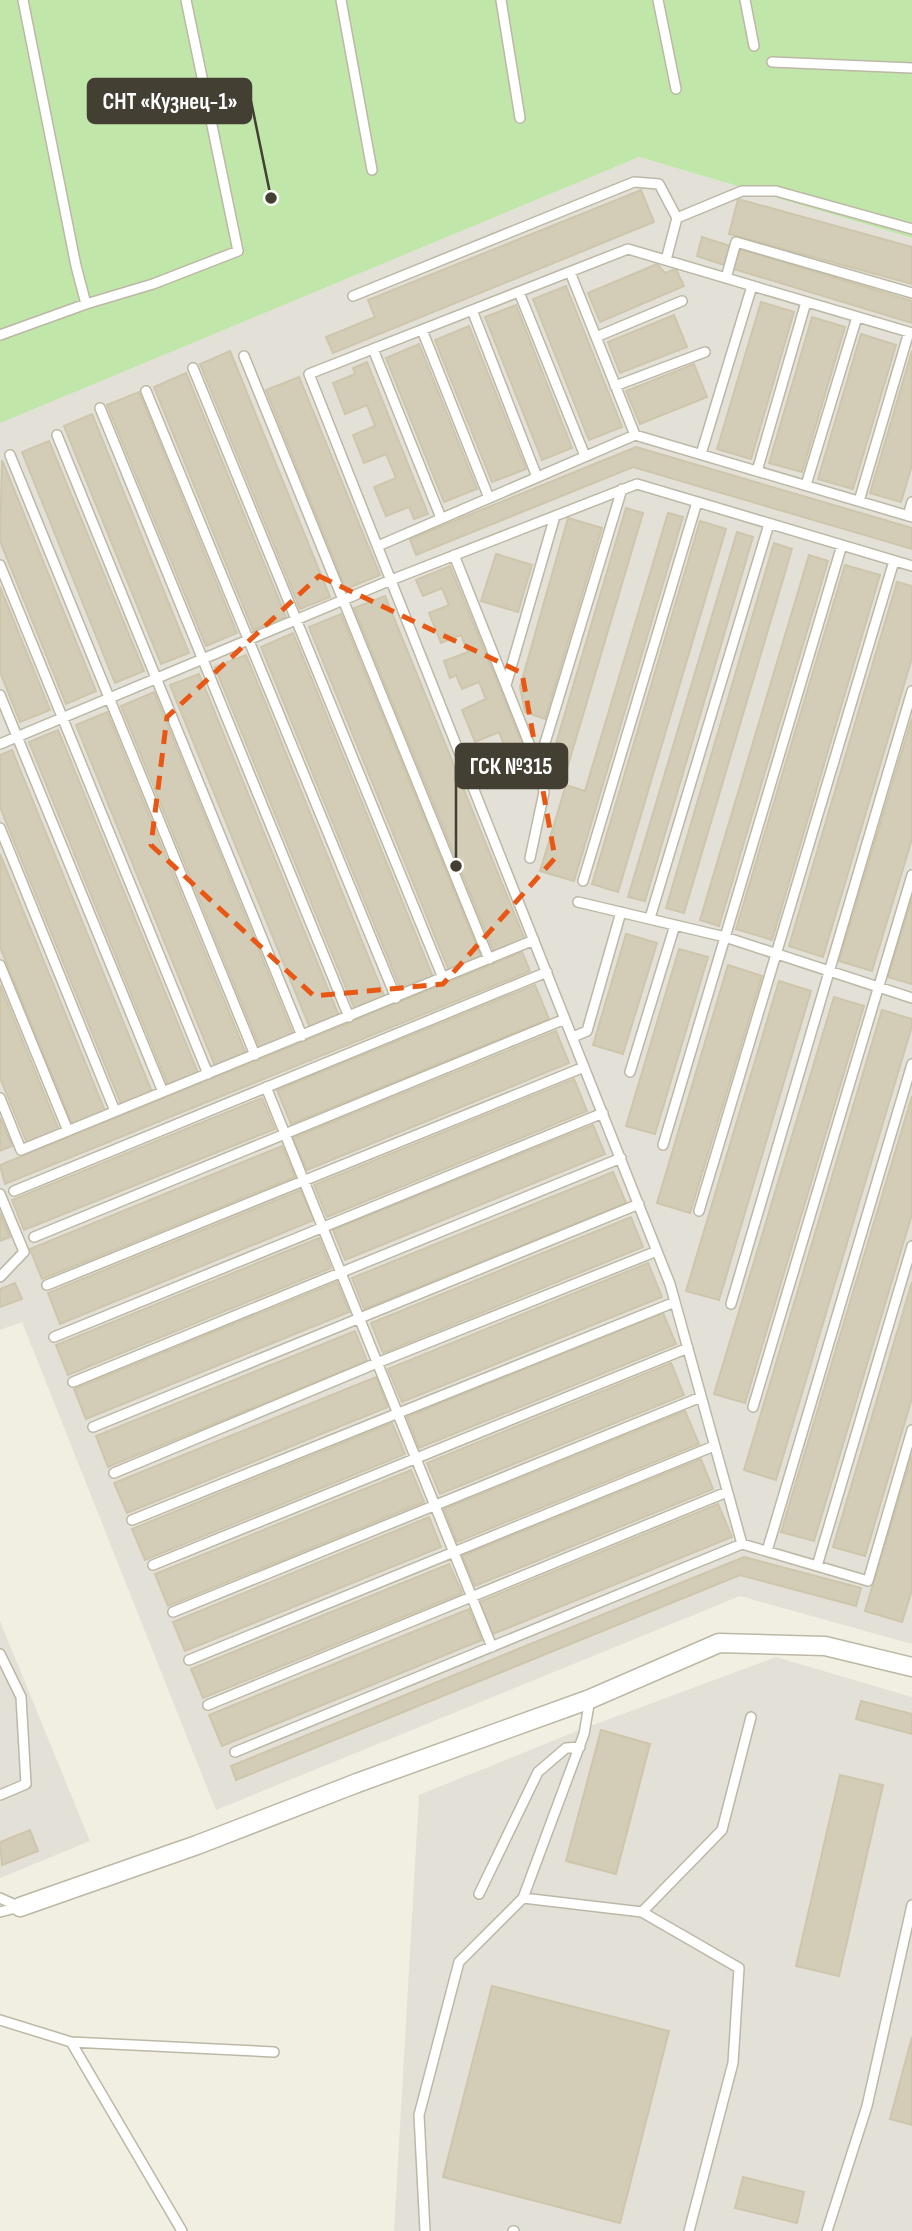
<svg xmlns="http://www.w3.org/2000/svg" width="912" height="2231" viewBox="0 0 912 2231" font-family="'Sofia Sans Condensed',sans-serif">
	<style>
		.industrial { fill: #e3e0d8 }
		.green { fill: #c1e6aa }
		.building { fill: #d3cdb8; stroke: #cdc6ab; stroke-width: 2 }
		.lines { fill: none; stroke-linecap: round; stroke-linejoin: round }
		.service-casing { stroke: #bcb8a5; stroke-width: 12 }
		.minor-casing { stroke: #bcb8a5; stroke-width: 21 }
		.service { stroke: #fff; stroke-width: 9 }
		.minor { stroke: #fff; stroke-width: 18 }
		.marked { fill: none; stroke: #e85814; stroke-width: 5; stroke-dasharray: 14 9; stroke-linejoin: round }
		.leader { fill: none; stroke: #433f33; stroke-width: 2.5 }
		.callout-dot { fill: #433f33; stroke: #fff; stroke-width: 2.5 }
		.callout { fill: #433f33; stroke: #433f33; stroke-width: 2.5 }
		.callout-label { font-size: 23px; text-anchor: middle; font-weight: bold; fill: #fff }
	</style>
	<rect width="100%" height="100%" fill="#f1efe2"/>
	<path class="industrial" d="M639,157L912,238V1644L740,1596L216,1810L22,1322L0,1330V409Z
		M0,1621L90,1841L0,1878Z
		M776,1657L912,1697V2231H394L419,1795L577,1731Z"/>
	<path class="green" d="M0,0H912V238L639,157L0,423Z"/>
	<path class="building" d="M641,190L654,222L333,353L326,337L375,317L368,300Z
		M738,199L912,247V284L729,234Z
		M702,237L730,246L724,265L697,256Z
		M740,249L912,301V323L734,269Z
		M657,264L665,273L676,269L684,286L600,322L588,293Z
		M566,286L622,427L589,440L533,299Z
		M761,302L794,312L751,459L717,449Z
		M516,305L572,448L542,460L485,317Z
		M674,315L687,347L620,373L608,342Z
		M812,317L845,327L802,472L769,463Z
		M469,326L526,469L492,482L435,340Z
		M861,334L896,345L853,489L818,479Z
		M419,344L477,489L444,502L386,358Z
		M230,351L330,597L300,609L200,364Z
		M912,351V465L901,502L870,493Z
		M367,362L428,514L414,519L409,507L386,516L374,487L396,478L386,454L364,463L353,435L375,426L367,405L345,414L333,383L355,374L353,368Z
		M694,364L707,397L640,424L626,391Z
		M186,373L286,617L253,630L154,387Z
		M299,377L380,575L346,589L266,390Z
		M139,392L237,633L206,646L107,405Z
		M92,414L189,653L161,664L64,426Z
		M49,441L144,671L115,683L22,452Z
		M636,447L912,528V549L633,467L416,555L410,539Z
		M2,460L96,691L66,704L0,541Z
		M626,508L643,513L566,772L549,767Z
		M668,513L683,517L574,881L540,871L566,785L585,791Z
		M568,518L602,528L545,719L525,712L520,687Z
		M700,521L726,529L618,892L592,884Z
		M737,532L753,537L645,901L628,897Z
		M774,543L792,549L684,913L666,908Z
		M496,554L532,565L518,612L481,601Z
		M809,555L828,561L719,926L700,920Z
		M845,565L880,575L772,940L736,929Z
		M450,566L534,773L498,788L485,757L505,748L499,732L475,742L462,710L486,699L479,682L462,689L456,675L450,678L444,661L468,652L461,635L441,643L429,613L449,605L442,588L423,596L416,580Z
		M897,582L912,586V658L823,957L789,946Z
		M0,587L50,710L20,722L0,672Z
		M385,596L525,940L494,952L354,608Z
		M341,614L481,957L449,971L309,627Z
		M293,633L433,977L401,990L261,647Z
		M246,655L385,998L355,1010L215,667Z
		M199,674L339,1016L310,1028L170,685Z
		M154,692L293,1034L260,1048L121,706Z
		M107,712L246,1054L215,1066L76,725Z
		M912,718V839L872,971L839,961Z
		M58,730L198,1073L168,1085L29,742Z
		M12,750L152,1092L121,1104L0,807V755Z
		M0,854L105,1111L72,1124L0,947Z
		M912,898V984L888,977Z
		M626,934L657,943L623,1054L593,1045Z
		M679,949L708,957L655,1134L626,1126Z
		M522,952L530,971L5,1184L0,1165Z
		M728,965L762,976L690,1213L657,1203Z
		M779,981L811,991L719,1300L686,1291Z
		M0,985L59,1130L27,1143L0,1078Z
		M535,985L549,1019L291,1124L277,1090Z
		M834,997L864,1006L745,1403L714,1394Z
		M882,1010L912,1019V1026L776,1480L744,1470Z
		M556,1031L569,1063L307,1170L293,1138Z
		M574,1079L587,1111L327,1217L314,1185Z
		M912,1096V1214L814,1541L781,1532Z
		M262,1098L275,1129L24,1230L12,1200Z
		M0,1118L12,1146L0,1151Z
		M593,1125L605,1154L345,1260L333,1230Z
		M282,1146L295,1177L42,1279L30,1249Z
		M613,1172L626,1203L364,1309L352,1278Z
		M301,1190L314,1220L60,1324L48,1293Z
		M0,1213L10,1237L0,1241Z
		M631,1217L643,1247L383,1353L371,1323Z
		M319,1238L331,1268L68,1375L56,1345Z
		M648,1263L662,1297L402,1402L388,1369Z
		M337,1282L349,1312L86,1419L74,1389Z
		M912,1282V1398L865,1556L833,1547Z
		M15,1283L22,1299L0,1307V1289Z
		M663,1313L676,1344L419,1448L407,1417Z
		M355,1331L367,1361L108,1467L96,1436Z
		M671,1363L684,1395L440,1494L427,1463Z
		M376,1377L388,1407L127,1513L114,1483Z
		M685,1411L699,1444L457,1542L444,1509Z
		M392,1423L405,1454L145,1560L132,1529Z
		M912,1455V1590L902,1622L865,1611Z
		M701,1459L713,1489L475,1586L462,1556Z
		M411,1470L424,1502L168,1606L155,1574Z
		M718,1504L732,1537L493,1634L479,1602Z
		M429,1517L441,1547L185,1651L173,1622Z
		M744,1557L861,1588L856,1606L740,1575L236,1780L231,1766Z
		M449,1564L462,1593L203,1698L191,1669Z
		M469,1609L482,1640L222,1746L209,1715Z
		M861,1701L912,1714V1734L856,1719Z
		M601,1730L650,1744L616,1874L566,1861Z
		M840,1775L883,1785L839,1976L796,1966Z
		M30,1830L38,1851L2,1865L0,1842Z
		M492,1986L669,2031L620,2223L443,2177Z
		M912,2037V2125L890,2119Z
		M743,2177L804,2192L797,2223L735,2208Z"/>
	<g class="lines">
		<g class="service-casing">
			<path id="service" d="M23,0L76,266L86,304
				M341,0L372,170
				M501,0L520,118
				M658,0L676,89
				M745,0L754,46
				M772,62L912,68
				M677,218L742,191H776L912,229
				M570,272L635,435
				M726,278L736,242L912,293
				M519,292L585,456
				M353,296L634,182L659,184L677,218L666,260
				M472,310L537,477
				M422,330L489,498
				M0,335L86,304L153,284L238,251L186,0
				M596,337L682,301
				M373,349L441,518
				M244,356L489,959
				M193,368L443,978
				M615,386L705,352
				M146,391L396,998
				M100,408L349,1017
				M57,435L302,1036
				M701,454L752,286
				M10,455L255,1055
				M757,471L806,302
				M806,485L857,317
				M859,501L909,332
				M908,516L912,502
				M378,546L635,435L912,517
				M454,555L538,766L622,489
				M0,565L208,1074
				M506,685L555,516
				M0,695L163,1092
				M0,744L391,580L637,484L912,566
				M0,828L115,1111
				M530,858L544,792L538,766
				M583,881L697,502
				M578,902L725,937L912,998
				M650,918L769,524
				M0,965L68,1131
				M573,1037L587,1031L621,912
				M630,1072L675,925
				M266,1087L492,1647
				M0,1098L21,1150L534,940
				M663,1145L842,545
				M14,1191L547,972
				M0,1194L24,1252L0,1277
				M699,1211L894,561
				M34,1237L565,1019
				M47,1285L584,1067
				M731,1304L912,691
				M54,1337L603,1113
				M73,1382L621,1158
				M753,1407L912,875
				M93,1427L639,1204
				M114,1473L377,1363L657,1251
				M132,1520L675,1302
				M742,1544L868,1581L912,1430
				M767,1551L912,1064
				M153,1565L688,1348
				M817,1566L912,1246
				M173,1612L701,1397
				M0,1654L21,1697L26,1784L0,1795
				M189,1660L714,1446
				M208,1705L727,1492
				M235,1752L742,1544L670,1284L309,374L628,249L912,333
				M479,1894L538,1772L566,1748L580,1747
				M0,1898L20,1907
				M523,1898L642,1912L722,1830L751,1717
				M0,1912L20,1907
				M642,1912L739,1968L733,2063L689,2231
				M0,2020L71,2042L274,2052
				M71,2042L182,2231
				M425,2231L419,2115L459,1962L523,1898L584,1734L590,1699
				M513,2231H514
				M827,2231L867,2106L912,1905"/>
		</g>
		<g class="minor-casing">
			<path id="minor" d="M20,1907L197,1845L357,1783L590,1699L719,1643L825,1646L912,1667"/>
		</g>
		<use href="#service" class="service"/>
		<use href="#minor" class="minor"/>
	</g>
	<path class="marked" d="M319,576L522,673L555,858L443,984L314,996L151,845L167,717Z"/>
	<path class="leader" d="M271 198L251 101M456 866L456 766"/>
	<g class="callout-dot">
		<circle cx="271" cy="198" r="7"/>
		<circle cx="456" cy="866" r="7"/>
	</g>
	<g class="callout">
		<rect x="88" y="79" width="163" height="44" rx="7"/>
		<rect x="456" y="744" width="111" height="44" rx="7"/>
	</g>
	<g class="callout-label">
		<text x="170" y="109">СНТ «Кузнец-1»</text>
		<text x="511" y="774">ГСК №315</text>
	</g>
</svg>
